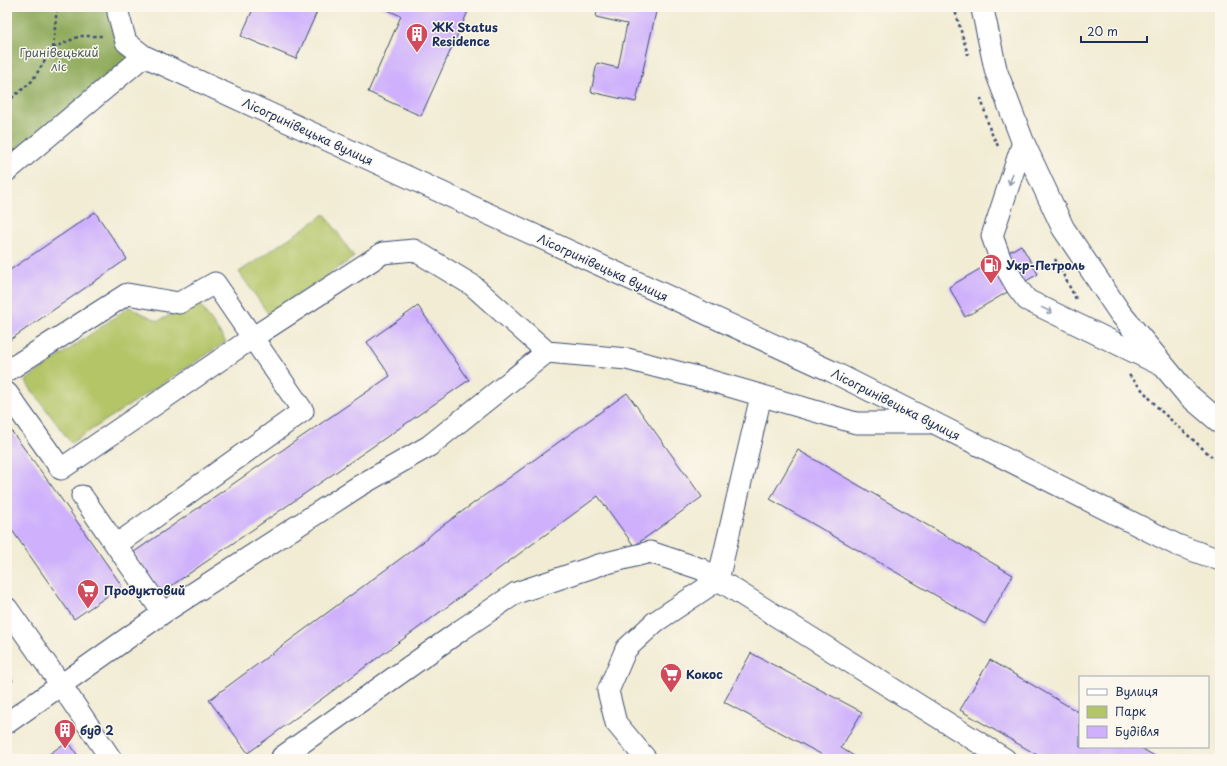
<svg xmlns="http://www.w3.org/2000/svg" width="1227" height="766" viewBox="0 0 1227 766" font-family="'Playpen Sans',sans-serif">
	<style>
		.green { fill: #b4c568; stroke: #687a63 }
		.forest { fill: #8faa5c; stroke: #556c5d }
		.building { fill: #ceb0fc }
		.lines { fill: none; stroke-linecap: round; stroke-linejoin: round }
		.minor-casing { stroke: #3b4b70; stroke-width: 23 }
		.major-casing { stroke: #3b4b70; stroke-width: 24 }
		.path { stroke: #3b4b70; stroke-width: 2.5; stroke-dasharray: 3 3; stroke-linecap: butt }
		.minor { stroke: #fff; stroke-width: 21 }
		.major { stroke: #fff; stroke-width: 22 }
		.oneway { stroke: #8d97ae }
		.labels { text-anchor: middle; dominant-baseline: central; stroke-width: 3; stroke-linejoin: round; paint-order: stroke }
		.poi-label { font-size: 12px; font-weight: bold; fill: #1b2f5e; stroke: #fbf7ec; text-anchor: start }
		.park-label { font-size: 12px; fill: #495c61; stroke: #fbf7ec }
		.street-label { font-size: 12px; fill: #1b2f5e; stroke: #fbf7ec }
	</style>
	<rect width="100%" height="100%" fill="#fbf7ec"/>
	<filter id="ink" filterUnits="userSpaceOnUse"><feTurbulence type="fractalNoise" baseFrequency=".025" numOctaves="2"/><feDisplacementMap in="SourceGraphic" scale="8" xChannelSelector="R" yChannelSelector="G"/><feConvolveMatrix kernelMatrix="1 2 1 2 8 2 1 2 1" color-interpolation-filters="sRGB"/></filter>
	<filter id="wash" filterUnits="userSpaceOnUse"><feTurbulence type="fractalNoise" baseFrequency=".012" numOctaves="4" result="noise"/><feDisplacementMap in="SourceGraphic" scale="16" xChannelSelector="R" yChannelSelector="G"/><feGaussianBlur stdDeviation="0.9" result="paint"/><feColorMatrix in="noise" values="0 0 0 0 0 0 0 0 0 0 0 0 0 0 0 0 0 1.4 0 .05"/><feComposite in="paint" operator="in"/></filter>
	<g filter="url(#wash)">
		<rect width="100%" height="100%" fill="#f2ecd4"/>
		<path class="green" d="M325,214L354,257L269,315L239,272Z
			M198,302L226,342L71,443L25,381L129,307L158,321Z"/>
		<path class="forest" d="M7,7H119L144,56L7,171Z"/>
		<g id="blocks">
			<path class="building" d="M254,7H319L296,59L241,36Z
				M381,7H470L421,116L368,92L401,16Z
				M598,7H657L636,102L591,92L597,63L618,68L627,24L596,17Z
				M95,212L127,259L7,342V272Z
				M1021,245L1038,274L965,317L949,287Z
				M418,306L469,380L161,593L134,552L390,376L367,342Z
				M627,393L702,497L634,546L598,496L248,753L209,700L423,542L435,531Z
				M7,425L62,500L122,586L74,619L7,523Z
				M798,450L1013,575L985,624L770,499Z
				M751,653L862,712L841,748L859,759H830L724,702Z
				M990,660L1080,713V747H1139L1160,759H1044L960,710Z
				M7,672L13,681L7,685Z
				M68,741L80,759H42Z"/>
		</g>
	</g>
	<g filter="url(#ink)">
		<use href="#blocks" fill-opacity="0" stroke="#3b4b70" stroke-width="1"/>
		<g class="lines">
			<g class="minor-casing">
				<path id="minor" d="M119,7L118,13L126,42L144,56L831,371L1177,545L1220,560
					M1023,142L992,236L1000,258L1017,287L1027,300L1165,367
					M7,171L144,56
					M7,371L127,294L179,303L215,283L303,411L116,545
					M7,393L61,469L252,338L383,253L414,250L472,285L547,352
					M82,496L163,613L61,685L111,759
					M7,608L61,685L7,723
					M163,613L359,486L429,446L547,352L627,359L708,380L856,423H929
					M282,757L461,630L516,593L599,565L650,552L701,569L1005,759
					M646,759L616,723L608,691L626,649L655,622L718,580L761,396"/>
			</g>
			<g class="major-casing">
				<path id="major" d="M982,7L996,71L1023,142L1063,228L1120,313L1187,394L1220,422"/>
			</g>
			<path class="path" d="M954,7L968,55
				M53,48L57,7
				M981,98L990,130L998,146
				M7,102L32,81L53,48L80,36H102
				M1055,259L1076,299
				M1129,375L1161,411L1220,464"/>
			<use href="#minor" class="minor"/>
			<use href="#major" class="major"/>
		</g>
		<defs><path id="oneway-shaft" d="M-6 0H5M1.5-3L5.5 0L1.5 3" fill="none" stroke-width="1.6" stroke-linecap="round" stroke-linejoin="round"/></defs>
		<g class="oneway">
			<use href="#oneway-shaft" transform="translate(1011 179) rotate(108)"/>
			<use href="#oneway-shaft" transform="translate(1047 310) rotate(26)"/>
		</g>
	</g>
	<defs>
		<g id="building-pin" transform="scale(1.15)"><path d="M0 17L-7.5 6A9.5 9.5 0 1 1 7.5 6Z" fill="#d1495b" stroke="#fbf7ec"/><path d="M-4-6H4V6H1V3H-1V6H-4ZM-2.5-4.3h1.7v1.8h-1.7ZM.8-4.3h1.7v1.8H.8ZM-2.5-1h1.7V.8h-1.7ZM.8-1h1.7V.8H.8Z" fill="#fff"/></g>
		<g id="fuel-pin" transform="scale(1.15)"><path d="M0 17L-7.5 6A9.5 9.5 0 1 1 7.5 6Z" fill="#d1495b" stroke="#fbf7ec"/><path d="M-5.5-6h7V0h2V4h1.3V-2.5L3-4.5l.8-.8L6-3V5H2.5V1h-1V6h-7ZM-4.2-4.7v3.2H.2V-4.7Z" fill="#fff"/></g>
		<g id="supermarket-pin" transform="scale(1.15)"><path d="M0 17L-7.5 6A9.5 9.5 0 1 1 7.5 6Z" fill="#d1495b" stroke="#fbf7ec"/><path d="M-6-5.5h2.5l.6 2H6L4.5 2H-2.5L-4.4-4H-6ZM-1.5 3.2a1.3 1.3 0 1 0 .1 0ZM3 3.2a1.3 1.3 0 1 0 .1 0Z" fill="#fff"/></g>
	</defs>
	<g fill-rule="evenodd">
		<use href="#building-pin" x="417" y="34"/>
		<use href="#fuel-pin" x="991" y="265"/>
		<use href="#supermarket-pin" x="88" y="590"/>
		<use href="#supermarket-pin" x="671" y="674"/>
		<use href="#building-pin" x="65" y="730"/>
	</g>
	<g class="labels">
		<g class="poi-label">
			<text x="432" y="27">ЖК Status<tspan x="432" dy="14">Residence</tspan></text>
			<text x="1006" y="265">Укр-Петроль</text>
			<text x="104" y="590">Продуктовий</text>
			<text x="686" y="674">Кокос</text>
			<text x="80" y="730">буд 2</text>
		</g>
		<g class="park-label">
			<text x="59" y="52">Гринівецький<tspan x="59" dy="14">ліс</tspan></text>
		</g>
		<g class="street-label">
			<text transform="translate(308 131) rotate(25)">Лісогринівецька вулиця</text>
			<text transform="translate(603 267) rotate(25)">Лісогринівецька вулиця</text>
			<text transform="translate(896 404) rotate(27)">Лісогринівецька вулиця</text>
		</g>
	</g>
	<rect width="1227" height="766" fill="none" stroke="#fbf7ec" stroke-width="24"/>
	<rect x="1079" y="676" width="130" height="72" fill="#fbf7ec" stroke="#a1a7b3"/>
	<rect x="1087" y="689" width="20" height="6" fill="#ffffff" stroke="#a1a7b3"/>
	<text x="1115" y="696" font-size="12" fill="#1b2f5e">Вулиця</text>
	<rect x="1087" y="706" width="20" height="12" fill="#b4c568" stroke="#a1a7b3"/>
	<text x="1115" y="716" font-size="12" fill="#1b2f5e">Парк</text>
	<rect x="1087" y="726" width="20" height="12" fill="#ceb0fc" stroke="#a1a7b3"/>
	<text x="1115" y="736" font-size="12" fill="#1b2f5e">Будівля</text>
	<path d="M1081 36v6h66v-6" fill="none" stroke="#1b2f5e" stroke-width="2"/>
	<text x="1087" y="36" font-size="12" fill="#1b2f5e" stroke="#fbf7ec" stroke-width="3" paint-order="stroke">20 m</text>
</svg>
